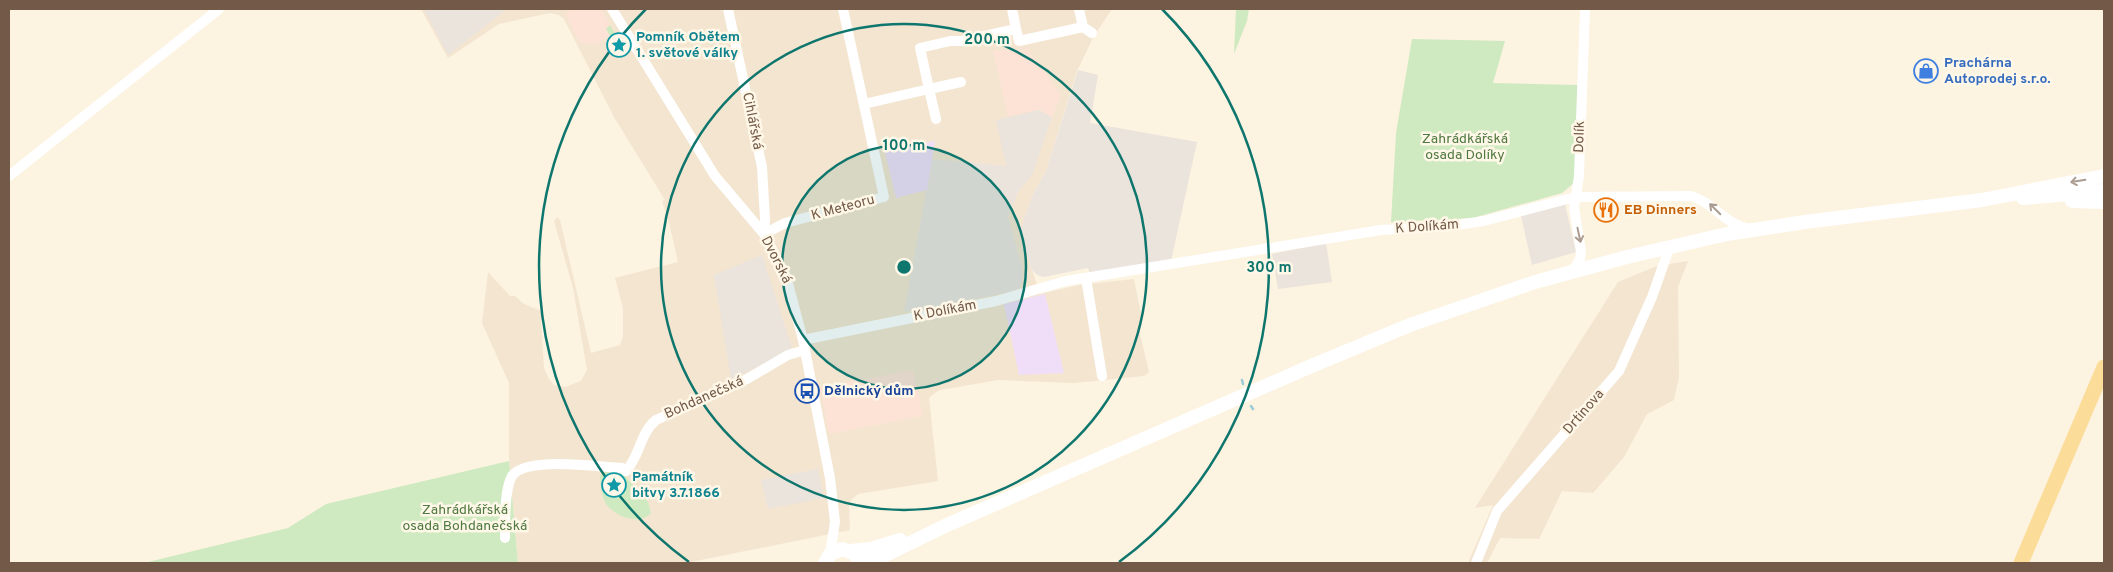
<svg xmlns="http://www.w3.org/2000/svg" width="2113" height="572" viewBox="0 0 2113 572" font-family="Overpass,sans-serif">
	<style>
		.residential { fill: #f4e5d0 }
		.commercial { fill: #fde3d5 }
		.industrial { fill: #ebe4dd }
		.education { fill: #f0def8 }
		.green { fill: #cfeac0 }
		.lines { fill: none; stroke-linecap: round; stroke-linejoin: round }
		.stream { stroke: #9ccbd7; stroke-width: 2.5 }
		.minor { stroke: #fff; stroke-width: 10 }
		.secondary { stroke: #fff; stroke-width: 14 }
		.primary { stroke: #fcdc99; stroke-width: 15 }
		.oneway { stroke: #ab9c91 }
		.ring { fill: none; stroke: #0f766e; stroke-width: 2.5 }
		.labels { text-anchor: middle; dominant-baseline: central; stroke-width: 5; stroke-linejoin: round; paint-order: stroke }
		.culture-label { font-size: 14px; font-weight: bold; fill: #0d838f; stroke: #fff7e7; text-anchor: start }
		.shop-label { font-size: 14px; font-weight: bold; fill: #366cbe; stroke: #fff7e7; text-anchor: start }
		.street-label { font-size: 14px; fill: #735a48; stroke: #fff7e7 }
		.park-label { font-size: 14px; fill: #4e7940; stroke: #fff7e7 }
		.food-label { font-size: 14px; font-weight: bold; fill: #c56008; stroke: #fff7e7; text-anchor: start }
		.transit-label { font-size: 14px; font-weight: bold; fill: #164399; stroke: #fff7e7; text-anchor: start }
		.centre { fill: #0f766e; stroke: #fff7e7; stroke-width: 2.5 }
		.ring-label { font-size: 15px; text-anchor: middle; font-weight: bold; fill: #0f766e; stroke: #fff7e7; stroke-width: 5; stroke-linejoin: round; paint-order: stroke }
	</style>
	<rect width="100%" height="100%" fill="#fcf3e1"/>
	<path class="residential" d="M421,9H1112L1094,36L1077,71L1046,171L1032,196L1020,233L1040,294L1079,285L1134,279L1141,314L1140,334L1149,372L1144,376L1074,383L998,380L940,390L933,394L929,398L938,481L858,494L851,500L849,506L850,530L686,563H518L509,461V383L482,323L488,272L510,296H515L524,304L541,311L544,317L541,321L544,368L549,379L554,385L565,387L581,381L587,370L573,288L554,221L557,217L560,220L591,353L620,345L623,336V308L615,278L678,262L669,222L662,201L665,200L614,117L564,19L559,15L550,13L499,24L448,58Z
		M1688,261L1678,287L1679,377L1674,400L1647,414L1624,457L1593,493L1562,491L1539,539L1500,538L1487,563H1468L1493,505L1475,508L1618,282L1657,266Z"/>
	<path class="commercial" d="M574,9H601L615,33L597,44L580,43L565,14Z
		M1028,49L1061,95L1052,117L1039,110L1008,116L993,51Z
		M913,370L923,416L829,434L820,387Z"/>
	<path class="industrial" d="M424,9H507L448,55Z
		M1078,70L1098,75L1090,123L1197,142L1171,261L1090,275L1088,268L1044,277L1037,275L1032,270L1020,232L1032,196L1046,171Z
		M1039,110L1052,117L1032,175L1018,192L1008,216L1022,268V283L1019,288L1016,291L904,312L932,159L1006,166L996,120Z
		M1565,204L1576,252L1532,265L1521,216Z
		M1326,243L1332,282L1278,289L1272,254Z
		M762,255L792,348L771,361L731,379L714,275Z
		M818,469L824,498L768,509L761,480Z"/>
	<path class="education" d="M935,141L927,190L896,198L885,152Z
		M1045,294L1064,373L1019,375L1004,304Z"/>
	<path class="green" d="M1236,9H1249L1247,21L1234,54Z
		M610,25L624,48L619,51L613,45V41L606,29Z
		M1412,39L1505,41L1493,83L1578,85L1575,182L1562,193L1473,218L1391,222L1396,133Z
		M509,461L518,563H144L288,528L326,504Z
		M606,470L623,474L648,502L651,513C639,527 610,515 604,500C601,493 601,483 600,476Z"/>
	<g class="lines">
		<path class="stream" d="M1242,380L1243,384
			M1251,406L1253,409"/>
		<path class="minor" d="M612,9L715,176L764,234L786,276L803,340L830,478L835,522L830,554
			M728,9L762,167L765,219L764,234
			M1083,27L1092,33
			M1016,29L1019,41L1083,27L1079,9
			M864,104L929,89L920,48L950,41H962L1016,29L1012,9
			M936,119L929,89L961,82
			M9,176L219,9
			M764,234L785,223L884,197L843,9
			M1571,272L1580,260L1581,251L1574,208L1579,176L1585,9
			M1086,278L1102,376
			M803,340L996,301L1066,281L1381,230L1450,226L1484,221L1575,197L1691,196C1715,203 1725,225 1750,229
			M505,538C505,522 504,490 512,476C525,456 599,467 622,468L626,471C640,456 640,433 656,420L747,379L788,355L805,350
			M1476,563L1497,511L1619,371L1652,297L1670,246"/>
		<path class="secondary" d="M2023,198L2104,191
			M2072,201L2104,202
			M850,551L871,549L900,540
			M825,563L830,554L842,549L855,554L860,563
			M869,563L947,525L1309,367L1410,325L1535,282L1627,257L1727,234L1805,222L1982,200L2104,176"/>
		<path class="primary" d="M2021,563L2104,367"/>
	</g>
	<defs><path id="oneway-shaft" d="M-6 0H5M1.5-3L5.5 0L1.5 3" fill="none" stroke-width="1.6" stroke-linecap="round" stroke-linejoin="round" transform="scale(1.25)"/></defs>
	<g class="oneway">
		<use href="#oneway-shaft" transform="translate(2078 181) rotate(170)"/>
		<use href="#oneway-shaft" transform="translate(1715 209) rotate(-135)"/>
		<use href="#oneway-shaft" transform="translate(1579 235) rotate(78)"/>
	</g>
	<circle cx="904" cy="267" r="122" fill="#0f766e" fill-opacity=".12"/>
	<g class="ring">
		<circle cx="904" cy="267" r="122"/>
		<circle cx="904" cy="267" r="243"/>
		<path d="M689 562A365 365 0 0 1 646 9M1162 9A365 365 0 0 1 1119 562"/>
	</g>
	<defs>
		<g id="sight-ring" transform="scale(1.25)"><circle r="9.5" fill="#fff7e7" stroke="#0f9aa8" stroke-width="1.5"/><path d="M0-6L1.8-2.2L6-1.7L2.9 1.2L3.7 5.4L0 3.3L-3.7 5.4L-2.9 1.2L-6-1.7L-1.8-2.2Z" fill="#0f9aa8"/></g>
		<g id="shop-ring" transform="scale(1.25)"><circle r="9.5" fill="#fff7e7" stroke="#3f7fe0" stroke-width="1.5"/><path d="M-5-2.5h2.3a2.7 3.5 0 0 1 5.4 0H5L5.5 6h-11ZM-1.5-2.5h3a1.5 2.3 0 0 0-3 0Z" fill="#3f7fe0"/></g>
		<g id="restaurant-ring" transform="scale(1.25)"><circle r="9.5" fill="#fff7e7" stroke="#e8710a" stroke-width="1.5"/><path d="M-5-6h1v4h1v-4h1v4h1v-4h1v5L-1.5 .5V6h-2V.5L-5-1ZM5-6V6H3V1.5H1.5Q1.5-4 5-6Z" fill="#e8710a"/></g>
		<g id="bus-ring" transform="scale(1.25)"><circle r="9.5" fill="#fff7e7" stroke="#1a4fb4" stroke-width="1.5"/><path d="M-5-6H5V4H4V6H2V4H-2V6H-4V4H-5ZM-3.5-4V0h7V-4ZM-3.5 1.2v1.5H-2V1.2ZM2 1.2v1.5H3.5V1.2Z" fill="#1a4fb4"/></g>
	</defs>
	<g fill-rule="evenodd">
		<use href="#sight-ring" x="619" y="45"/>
		<use href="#shop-ring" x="1926" y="71"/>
		<use href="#restaurant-ring" x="1606" y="210"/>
		<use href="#bus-ring" x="807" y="391"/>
		<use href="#sight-ring" x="614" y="485"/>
	</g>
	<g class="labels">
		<g class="culture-label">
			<text x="636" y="37">Pomník Obětem<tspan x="636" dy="16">1. světové války</tspan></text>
			<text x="632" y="477">Památník<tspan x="632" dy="16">bitvy 3.7.1866</tspan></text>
		</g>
		<g class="shop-label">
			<text x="1944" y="63">Prachárna<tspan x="1944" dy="16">Autoprodej s.r.o.</tspan></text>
		</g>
		<g class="street-label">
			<text transform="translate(752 121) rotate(79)">Cihlářská</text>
			<text transform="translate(1580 137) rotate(-88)">Dolík</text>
			<text transform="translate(843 208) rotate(-15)">K Meteoru</text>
			<text transform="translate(1427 227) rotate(-4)">K Dolíkám</text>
			<text transform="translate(776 260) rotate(63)">Dvorská</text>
			<text transform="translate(945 311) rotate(-11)">K Dolíkám</text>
			<text transform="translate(704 398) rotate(-24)">Bohdanečská</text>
			<text transform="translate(1584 412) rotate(-49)">Drtinova</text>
		</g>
		<g class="park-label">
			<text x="1465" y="139">Zahrádkářská<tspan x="1465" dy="16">osada Dolíky</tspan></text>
			<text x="465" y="510">Zahrádkářská<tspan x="465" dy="16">osada Bohdanečská</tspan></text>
		</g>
		<g class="food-label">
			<text x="1624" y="210">EB Dinners</text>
		</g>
		<g class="transit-label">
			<text x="824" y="391">Dělnický dům</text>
		</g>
	</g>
	<circle cx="904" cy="267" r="8" class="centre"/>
	<g class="ring-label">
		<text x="987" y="44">200 m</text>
		<text x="904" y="150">100 m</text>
		<text x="1269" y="272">300 m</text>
	</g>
	<rect width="2113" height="572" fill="none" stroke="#735a48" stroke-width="20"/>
</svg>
